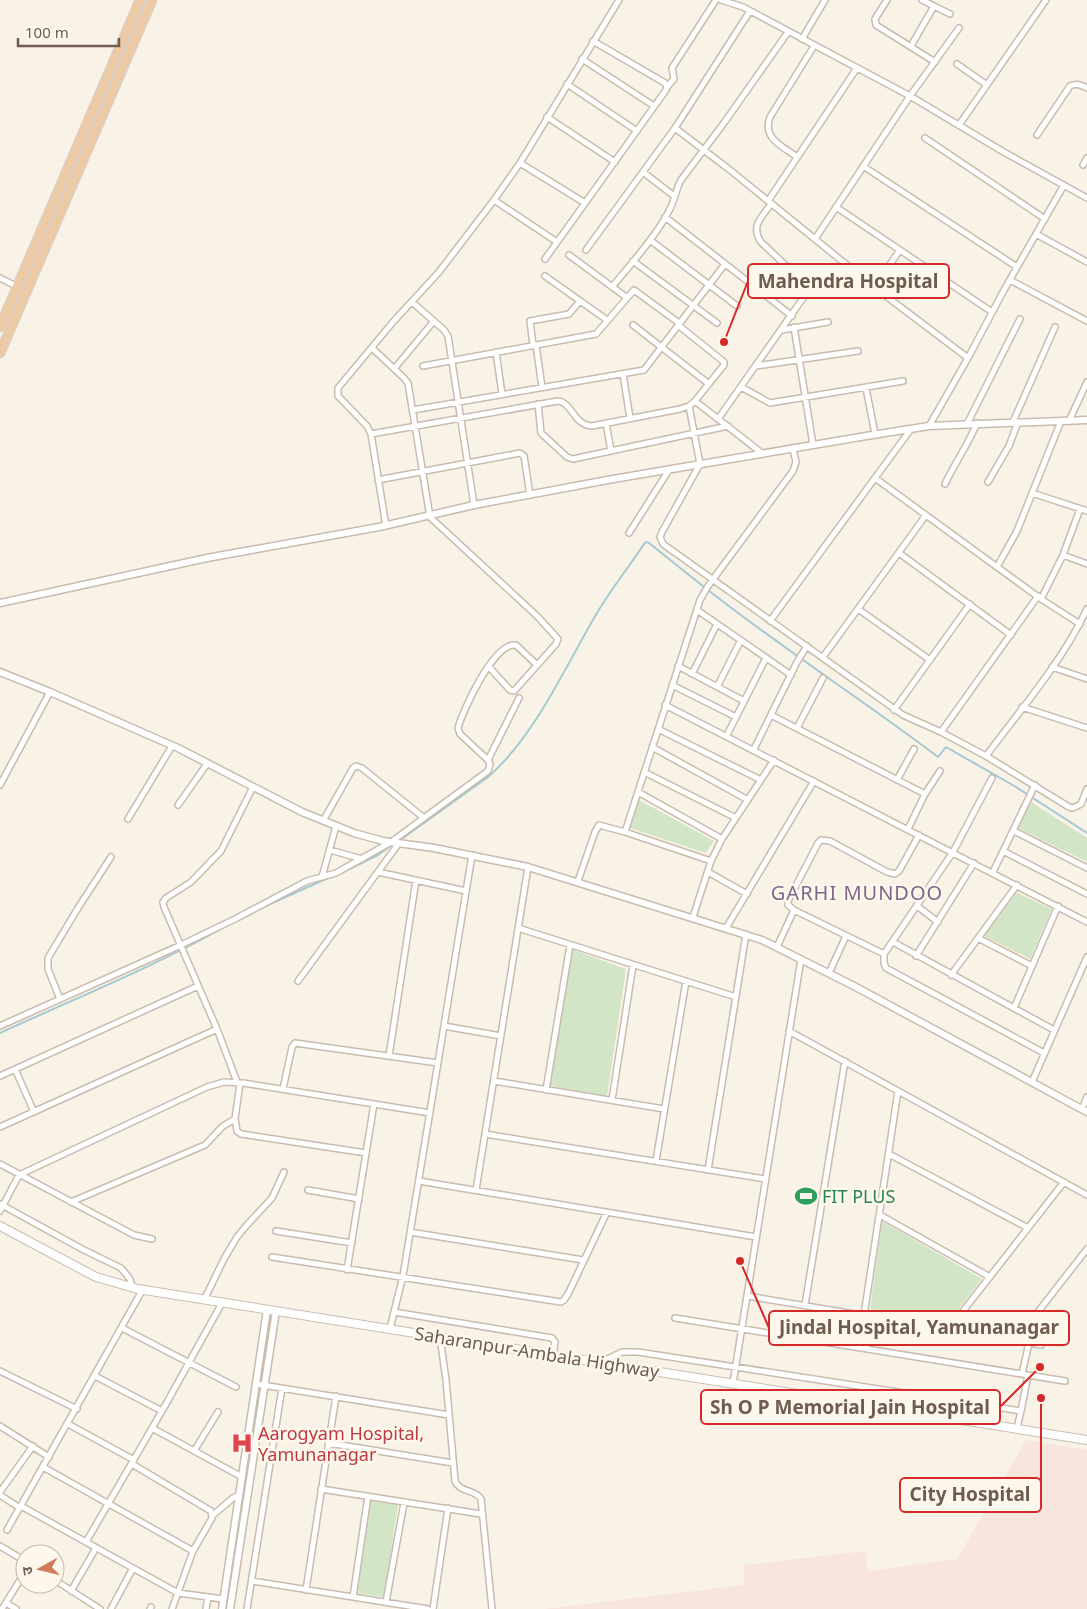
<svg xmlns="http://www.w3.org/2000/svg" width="1087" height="1609" viewBox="0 0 1087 1609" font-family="'Noto Sans','Noto Sans Devanagari',sans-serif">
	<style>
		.commercial { fill: #f8e6dc }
		.green { fill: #d2e5c7 }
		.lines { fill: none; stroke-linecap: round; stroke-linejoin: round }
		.stream { stroke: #a5c8d1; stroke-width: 2 }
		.minor-casing { stroke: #c9bbae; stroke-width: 8 }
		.tertiary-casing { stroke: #c9bbae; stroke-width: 9 }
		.secondary-casing { stroke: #ccbcad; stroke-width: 10 }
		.trunk-casing { stroke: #d7d1ce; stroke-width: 11 }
		.minor { stroke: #fff; stroke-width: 5 }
		.tertiary { stroke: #fff; stroke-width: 6 }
		.secondary { stroke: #fff; stroke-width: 8 }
		.trunk { stroke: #edcaa6; stroke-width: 9 }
		.labels { text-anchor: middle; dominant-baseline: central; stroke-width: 5; stroke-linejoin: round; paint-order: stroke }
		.leisure-label { font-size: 18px; fill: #27864d; stroke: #fdf7ec; text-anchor: start }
		.street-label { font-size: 18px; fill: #6f5c4f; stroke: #fdf7ec }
		.health-label { font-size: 18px; fill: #be3a42; stroke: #fdf7ec; text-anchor: start }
		.quarter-label { font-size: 20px; letter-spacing: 1px; fill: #81668c; stroke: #fdf7ec }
		.leader { fill: none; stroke: #d62828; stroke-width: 2 }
		.callout-dot { fill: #d62828; stroke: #fdf7ec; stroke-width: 2 }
		.callout { fill: #fdf7ec; stroke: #d62828; stroke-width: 2 }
		.callout-label { font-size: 19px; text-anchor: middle; font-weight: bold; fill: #6f5c4f }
	</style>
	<rect width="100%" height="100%" fill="#f9f3e7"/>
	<path class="commercial" d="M1026,1440L1087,1450V1609H543L744,1585V1565L866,1551L868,1571L957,1559Z"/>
	<path class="green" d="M639,800L714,841L706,853L630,828Z
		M1031,802L1087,838V862L1016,827Z
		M1017,893L1052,909L1030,959L984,936Z
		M573,950L626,969L607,1096L550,1086Z
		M882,1221L982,1279L949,1321L870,1309Z
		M371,1501L398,1505L384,1597L357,1593Z"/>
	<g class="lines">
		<path class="stream" d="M708,590C783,649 863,700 938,757L946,747L1016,787L1087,833
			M403,838L488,777C535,736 565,667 597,613C611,589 629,567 644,544L646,542L649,543L704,587
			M341,873L378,855L389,847
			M259,909L328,878
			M0,1033C76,998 154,967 226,926"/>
		<g class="minor-casing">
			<path id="minor" d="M721,0L743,7L910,96L1002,151L1087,198
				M887,0L875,19L876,25L935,62
				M922,0L950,14
				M802,39L825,0
				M593,41L665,83L667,87
				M911,46L934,6
				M582,59L654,106
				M957,64L987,85
				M567,84L637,131
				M547,117L615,162
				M959,125L1046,0
				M675,128L730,170L874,287L968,358
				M1037,135L1070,86C1077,83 1081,85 1087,88
				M925,138L1045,219
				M797,157C782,146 762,138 770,117L814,46
				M520,163L585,203
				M1083,165L1087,158
				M863,166L1017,267
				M643,172L674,196
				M494,200L557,242
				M768,201L857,68
				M836,207L992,312
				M665,217L792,316
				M1036,234L1087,262
				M815,239L910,96L959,28
				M650,240L737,306
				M586,250L675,128L750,11
				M569,255L626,297
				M545,259L666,90L667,87L674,79L672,68L716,0
				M633,261L717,323
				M545,276L607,320
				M0,278L18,287
				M1010,280L1087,321
				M612,287C631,264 657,235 670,209C675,199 676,189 681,180L724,123L788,32
				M874,287L900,250
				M412,302L444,330L448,336L474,505
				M633,325L709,384
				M794,327L813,445
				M782,330L828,322
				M533,345L530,321L569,314L580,301
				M536,345L542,387
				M372,348L403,377L408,383L430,517L537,616L558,639L556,644L514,691L510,690L489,667
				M496,352L502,394
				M423,366L596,334L634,290L679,323
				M756,366L858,351
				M394,369L434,321
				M623,374L630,418
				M741,387L770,403L903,381
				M866,388L875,434
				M695,401L763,454
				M538,404L541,433L567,457L573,459L728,426
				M689,406L700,464L662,532L660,537L663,544L903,715L941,732L986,756L1069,807L1073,808L1081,804L1087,789
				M413,410L644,370L725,264
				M718,419L806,294L807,288L804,283L761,242C750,226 762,217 771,204
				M1069,421L1087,382
				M1013,422L1055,327
				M606,423L611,451
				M967,424L1020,319
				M929,426L968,358L1004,290L1064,185
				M371,434L558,401C573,403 573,425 592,426L680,409L689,406L695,401L724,365V362L678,325
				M875,478L1041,599L1080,624
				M378,480L520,453L524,456L530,495
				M988,482L1009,446L1018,422
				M945,484C955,463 968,445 977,423
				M1032,493L1087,511
				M386,526L371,434L367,426L338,396V388L393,322L439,272L494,200L520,163L619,0
				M629,533L669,470
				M899,553L1011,635
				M1063,555L1087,564
				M997,567L1017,531L1061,421
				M1041,599L1063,555L1080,509
				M858,609L930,660
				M697,610L791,675
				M770,621L911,429
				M823,657L926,515
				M678,666L744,701
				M1052,667L1087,679
				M692,674L717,624
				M672,685L736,717
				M717,687L741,640
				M665,705L1087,922
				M1022,707L1087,728
				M894,710L970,604
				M771,715L925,794
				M797,728L823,678
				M658,729L761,780
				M941,732L1038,596
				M727,735L766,658
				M652,747L748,800
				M754,749L797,662L807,646
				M986,756C1021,709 1062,662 1087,609
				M488,760L519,698
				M644,772L736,818
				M992,778L953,852L884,954V963L886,968L1044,1053
				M897,780L914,749
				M0,785L50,692
				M638,792L722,839
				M178,805L207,764
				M128,819L172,746
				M323,821L353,768L356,766L362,768L424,818
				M908,829L925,794L940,771
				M1014,831L1087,868
				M625,832L700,600L708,586L793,471L796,462L793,449
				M330,850L362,859
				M1003,851L1087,894
				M378,872L466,891
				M708,872L747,894
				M993,872L1035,785
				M322,877L336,826
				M578,881L595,832L599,825L625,832L711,861
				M917,906L938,922
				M693,917L711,861L722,839L774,760
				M518,928L736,997
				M726,928L814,781
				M978,938L1032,966
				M893,942L1054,1030
				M777,947L794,910
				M884,954L794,910L788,905V901L818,843L821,840L830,841L887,872L895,874L899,871L919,835
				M916,956L974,863
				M829,973L846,936
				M951,975L1017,885
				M298,981L399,843
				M60,999L48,969V958L78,908L111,857
				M1014,1008L1058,906
				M0,1026L181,945L235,919L307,881L336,873L391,842L488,771L490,764L488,760L460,734L458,728C463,710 494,642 516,645L537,665
				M444,1026L501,1036
				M789,1031L1087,1195
				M389,1056L416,880
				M15,1069L34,1112
				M0,1076L198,986
				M494,1081L664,1109
				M237,1082L217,1029L164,907L163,902L166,898L191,882L221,851L253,787
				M1032,1082L1087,957
				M240,1083L235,1119L237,1131L241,1134L366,1153
				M283,1089L292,1047L295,1043L438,1063
				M546,1090L570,945
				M612,1100L633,965
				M1082,1109L1087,1097
				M0,1127L217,1029
				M485,1134L766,1179
				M889,1154L1028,1228
				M656,1161L686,981
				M0,1164L134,1235L152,1239
				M708,1170L746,934
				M419,1181L756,1237
				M308,1190L359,1199
				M476,1190L528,867
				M71,1202L205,1145L223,1126L235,1119
				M0,1204L82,1249L121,1268L130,1279L132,1287
				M0,1211L19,1175L207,1087L224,1082L243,1083L430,1113
				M880,1215L990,1277
				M276,1231L352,1243
				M410,1232L583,1260
				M272,1257L561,1302L564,1300L568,1294L607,1212
				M347,1270L374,1104
				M747,1296L1041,1345
				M204,1300L224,1259L237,1237L247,1225L272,1198L284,1172
				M805,1305L845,1061
				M394,1312L403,1276L472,855
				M864,1315L898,1091
				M675,1318L1065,1381
				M122,1328L236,1387
				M390,1329L394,1312L552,1338L555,1342L553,1355
				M949,1329L1064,1182
				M440,1337L446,1380L455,1481C460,1493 475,1489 481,1499L492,1609
				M1016,1340L1087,1249
				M866,1349L870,1316
				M601,1362L622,1352H638L1021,1411L1017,1428
				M0,1371L77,1409
				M1022,1374L1029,1343
				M95,1376L162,1411
				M733,1383L801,959
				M256,1384L449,1415
				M1021,1411L1028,1375
				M68,1424L134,1460
				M0,1426L49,1457
				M152,1428L242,1477
				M328,1443L453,1463
				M194,1451L218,1412
				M132,1464L211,1511L212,1518L193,1551L172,1609
				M43,1467L193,1551
				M321,1489L481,1514
				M0,1492L33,1446
				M0,1495L20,1508
				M21,1506L178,1593L223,1599
				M213,1515L233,1498L239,1495
				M7,1530L143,1289
				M86,1542L166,1404L222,1303
				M0,1546L25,1561
				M55,1580L100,1609
				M252,1581L428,1609
				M306,1590L336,1396
				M71,1591L96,1548
				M353,1597L368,1496
				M386,1602L404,1503
				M6,1603L16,1609
				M2,1609L25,1572
				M111,1609L133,1568
				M150,1609L151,1607
				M206,1609L208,1597
				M247,1609L282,1388
				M433,1609L448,1508"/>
		</g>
		<g class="tertiary-casing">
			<path id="tertiary" d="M0,603L207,558L379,527L474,505L613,479L866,436L929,426L1087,420
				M0,672L50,692L178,748L302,812L354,833L383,841L434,848L528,867L762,940L854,986L1087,1112
				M222,1609L267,1310
				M230,1609L276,1311"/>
		</g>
		<g class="secondary-casing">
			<path id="secondary" d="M0,1226L96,1277L138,1289L1087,1440"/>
		</g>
		<g class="trunk-casing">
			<path id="trunk" d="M0,327L140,0
				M0,353L152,0"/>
		</g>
		<use href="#minor" class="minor"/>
		<use href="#tertiary" class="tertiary"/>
		<use href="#secondary" class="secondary"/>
		<use href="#trunk" class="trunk"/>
	</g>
	<defs>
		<g id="stadium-bare" transform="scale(1.725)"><path d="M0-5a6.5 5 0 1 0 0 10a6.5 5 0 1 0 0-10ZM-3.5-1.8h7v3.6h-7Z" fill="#2e9e5b" stroke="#fdf7ec" stroke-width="2.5" paint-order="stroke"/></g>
		<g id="hospital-bare" transform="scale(1.725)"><path d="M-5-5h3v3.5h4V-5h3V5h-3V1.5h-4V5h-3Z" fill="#e0444e" stroke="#fdf7ec" stroke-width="2.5" paint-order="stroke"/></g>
	</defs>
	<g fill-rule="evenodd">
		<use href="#stadium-bare" x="806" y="1196"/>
		<use href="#hospital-bare" x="242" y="1443"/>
	</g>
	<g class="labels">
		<g class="leisure-label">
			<text x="822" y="1196">FIT PLUS</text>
		</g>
		<g class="street-label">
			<text transform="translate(537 1352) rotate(9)">Saharanpur-Ambala Highway</text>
		</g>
		<g class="health-label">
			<text x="258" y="1433">Aarogyam Hospital,<tspan x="258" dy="21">Yamunanagar</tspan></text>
		</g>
		<g class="quarter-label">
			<text x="857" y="892">GARHI MUNDOO</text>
		</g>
	</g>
	<path class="leader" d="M724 342L748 281M740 1261L769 1328M1040 1367L1000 1407M1041 1398L1041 1495"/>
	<g class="callout-dot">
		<circle cx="724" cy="342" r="5"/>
		<circle cx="740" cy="1261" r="5"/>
		<circle cx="1040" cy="1367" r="5"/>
		<circle cx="1041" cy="1398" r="5"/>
	</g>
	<g class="callout">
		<rect x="748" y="264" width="201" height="34" rx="5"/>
		<rect x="769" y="1311" width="300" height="34" rx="5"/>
		<rect x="701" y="1390" width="299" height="34" rx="5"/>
		<rect x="900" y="1478" width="141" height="34" rx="5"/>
	</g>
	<g class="callout-label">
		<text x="848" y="288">Mahendra Hospital</text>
		<text x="919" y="1334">Jindal Hospital, Yamunanagar</text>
		<text x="850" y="1414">Sh O P Memorial Jain Hospital</text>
		<text x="970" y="1501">City Hospital</text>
	</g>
	<g transform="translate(40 1569) rotate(262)"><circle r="24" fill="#fdf7ec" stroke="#c4b9ad"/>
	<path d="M0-4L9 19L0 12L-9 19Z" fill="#d37c5b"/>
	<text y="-8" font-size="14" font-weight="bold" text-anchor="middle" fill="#6f5c4f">उ</text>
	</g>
	<path d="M18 38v8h101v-8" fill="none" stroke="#6f5c4f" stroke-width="2.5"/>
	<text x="25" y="38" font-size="15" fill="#6f5c4f" stroke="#fdf7ec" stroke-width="4" paint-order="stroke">100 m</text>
</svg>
